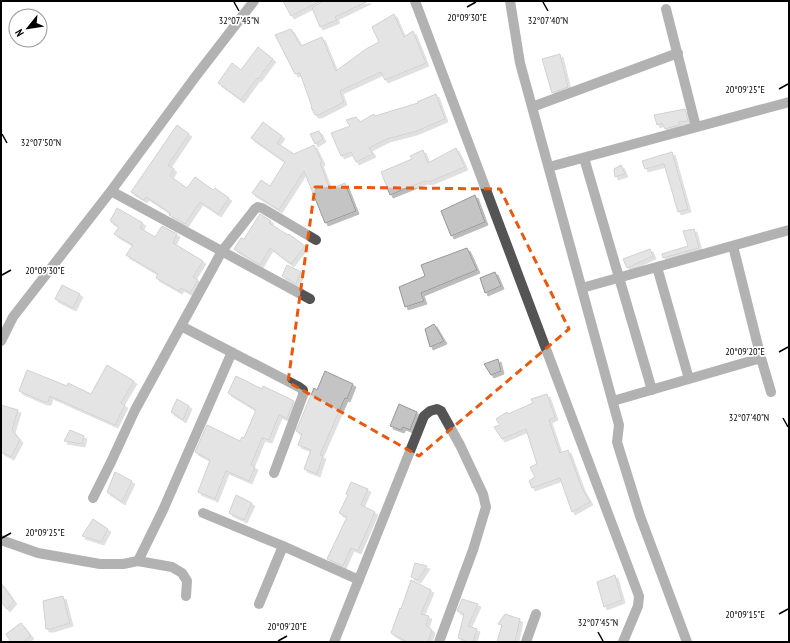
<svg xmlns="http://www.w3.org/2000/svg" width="790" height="643" viewBox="0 0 790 643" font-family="'PT Sans Narrow',sans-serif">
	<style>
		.building { fill: #c4c4c4; stroke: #989898; filter: url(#shadow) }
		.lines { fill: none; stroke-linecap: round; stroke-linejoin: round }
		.minor { stroke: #545454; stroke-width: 10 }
		.marked { fill: none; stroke: #e8590c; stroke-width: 3; stroke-dasharray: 8 5; stroke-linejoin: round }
		.ticks { fill: none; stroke: #000; stroke-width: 1.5 }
		.ticks-label { font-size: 10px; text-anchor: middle; fill: #000; stroke: #fff; stroke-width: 3.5; stroke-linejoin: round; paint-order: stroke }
	</style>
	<defs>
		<filter id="shadow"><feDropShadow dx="3" dy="3" stdDeviation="0" flood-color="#0004"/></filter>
	</defs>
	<rect width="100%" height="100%" fill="#fff"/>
	<path class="building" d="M283,1H321L291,16Z
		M323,1H368L335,17L337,20L320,27L312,8Z
		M394,14L404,37L413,31L426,63L385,80L381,72L340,91L344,102L319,115H315L311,107H312L300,73L295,74L275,35L291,29L301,46L322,37L336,71L366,49L379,42L372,27Z
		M258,47L273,59L258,79L257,78L241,100L218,83L232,63L241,70Z
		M560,54L568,87L552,93L542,59Z
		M436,94L445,119L414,132L387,139L369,148L373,154L356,162L351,152L341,156L331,133L350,126L346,120L356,117L360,122L374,114L375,116L418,103L417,102Z
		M685,109L688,121L679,122V125L665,129L662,123L657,125L654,115Z
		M263,122L282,136L277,143L294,154L314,145L322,162L320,163L330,189L345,183L356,211L325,223L304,171L279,210L252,193L261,180L270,186L285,162L251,138Z
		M177,125L189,134L168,165L174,169L170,176L187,188L195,177L213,190L215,188L229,198L218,214L200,202L185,224L169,215L170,213L146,197L144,200L131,192Z
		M319,131L323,139L315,144L310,134Z
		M456,148L465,167L429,182L425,181L390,195L381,172L412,159L410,156L423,150L428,163Z
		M672,152L688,209L678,212L664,164L645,169L642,161Z
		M621,165L625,174L615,177L614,169Z
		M475,195L485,222L451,236L441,211Z
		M117,208L143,223L140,228L155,237L162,226L177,234L173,243L203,261L193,277L198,280L190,293L181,288L179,291L156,278L158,274L126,255L133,245L114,234L119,227L110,221Z
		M260,214L271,221L269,223L288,235L289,234L305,246L291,264L270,248L260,265L234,249L241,238L244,239Z
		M694,229L699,248L663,258L662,254L688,246L683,231Z
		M467,248L477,270L421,293L424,301L405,307L399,287L425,276L421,265Z
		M650,249L653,256L627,268L623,259Z
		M287,265L301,272L296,284L282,276Z
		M495,272L501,286L485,293L480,278Z
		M62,285L80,294L73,308L55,299Z
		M434,324L444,341L430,347L425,329Z
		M498,359L501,371L491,375L484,364Z
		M107,365L134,381L121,403L125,405L115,425L50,396L48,402H44L19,391L27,370L67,386L68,383L91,394Z
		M325,371L353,384L347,399L345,398L320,455L323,456L317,474L304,469L311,450L298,445L302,434L296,431L314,388L317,390Z
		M236,376L262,389L263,386L294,401L287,419L279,415L269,440L262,438L251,465L255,467L249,481L226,471L215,499L198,492L210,460L195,452L207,425L240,441L242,437L244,438L256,410L228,393Z
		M547,394L555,417L549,420L560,453L568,450L582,488L590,502L572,512L560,478L532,488L529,481L535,477L530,467L537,464L526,429L502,439L494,427L500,425L496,419L507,412L508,414L533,403L531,399Z
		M177,399L189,406L183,420L171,412Z
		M399,404L417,412L410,430L403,427L401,430L390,426Z
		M1,405L18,410L12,430L20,440L11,457L1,452Z
		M70,430L84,436L82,444L64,441Z
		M115,472L132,481L122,502L107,492Z
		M351,482L368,489L361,505L375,512L358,551L351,548L343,566L327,559L347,517L339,513L348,495L346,494Z
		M236,495L252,503L244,520L229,513Z
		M93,519L108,529L101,542L82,536Z
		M415,563L427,566L418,580L411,577Z
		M615,575L622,600L604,607L597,582Z
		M411,580L431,590L421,614L429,616L426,625L432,630L428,642H407L391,633L400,608L401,609Z
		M1,583L14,601L7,609L1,602Z
		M63,596L70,623L51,629H46L43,601Z
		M462,599L478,604L468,626L477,629L473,642H468L458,638L464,614L457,611Z
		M505,614L520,619L515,642H497L502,625L498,624Z
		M21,623L31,636L23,642H11L6,634Z"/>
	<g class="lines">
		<path class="minor" d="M415,1L639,596L638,606L623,642
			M510,1L520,63L619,425L617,442L640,516L687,642
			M666,9L696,127
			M532,107L678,53
			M584,158L652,390
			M549,167L789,102
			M111,191L310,299
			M733,246L761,358
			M657,267L689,379
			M582,288L789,230
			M181,326L299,387L303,390V395L274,473
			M1,341L13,317L111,191L196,76L254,1
			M613,401L761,358L771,392
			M93,498L111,462L135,410L222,251L255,209L258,207L262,208L316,240
			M203,513L283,546L359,580
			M1,540L38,553L100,564H123L138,561L172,567L182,573L187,581L186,596
			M138,561L163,510L232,352
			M259,604L283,546
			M334,642L424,416L430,411L437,409L441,411L460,445L483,494L486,507L473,550L439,642
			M526,642L536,614"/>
	</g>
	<path d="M0 0H790V643H0ZM315,187L500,189L569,329L419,456L288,382Z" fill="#fff" fill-opacity=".55" fill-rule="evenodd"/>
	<path class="marked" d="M315,187L500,189L569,329L419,456L288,382Z"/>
	<path class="ticks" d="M234,2L239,11M543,2L548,11M467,7L476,2M779,89L788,84M2,134L7,143M2,275L11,270M779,352L788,347M783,418L788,427M2,538L11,533M779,614L788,609M598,632L603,641M278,641L287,636"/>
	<g class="ticks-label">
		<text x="467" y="21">20°09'30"E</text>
		<text x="239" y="24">32°07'45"N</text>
		<text x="548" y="24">32°07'40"N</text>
		<text x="745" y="93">20°09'25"E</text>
		<text x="41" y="146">32°07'50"N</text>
		<text x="45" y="274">20°09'30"E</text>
		<text x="745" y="355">20°09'20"E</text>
		<text x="749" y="421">32°07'40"N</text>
		<text x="45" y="536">20°09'25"E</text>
		<text x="745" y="618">20°09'15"E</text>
		<text x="598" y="626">32°07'45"N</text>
		<text x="287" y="630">20°09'20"E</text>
	</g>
	<rect width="790" height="643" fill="none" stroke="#000000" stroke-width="4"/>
	<g transform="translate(28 28) rotate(240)"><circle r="19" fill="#ffffff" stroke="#999999"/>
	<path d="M0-3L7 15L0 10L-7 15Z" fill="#000000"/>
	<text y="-6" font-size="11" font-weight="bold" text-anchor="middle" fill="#000000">N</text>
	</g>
</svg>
